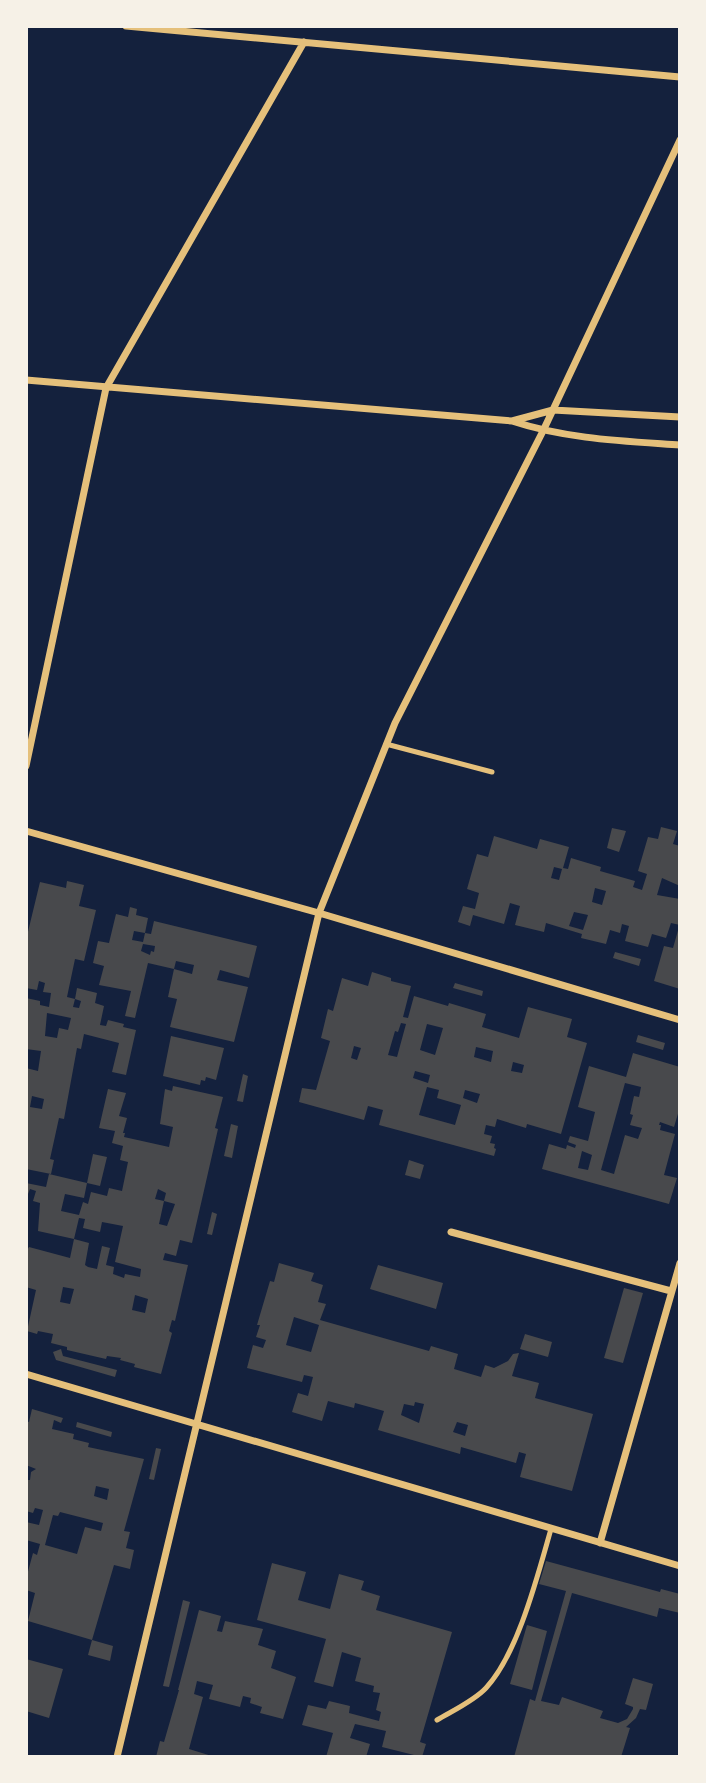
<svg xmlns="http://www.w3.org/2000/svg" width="706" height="1783" viewBox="0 0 706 1783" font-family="'Fira Sans',sans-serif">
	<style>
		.building { fill: #48494c; fill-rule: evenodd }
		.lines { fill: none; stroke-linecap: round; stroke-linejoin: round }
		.service { stroke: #e5c07b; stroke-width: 5 }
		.minor { stroke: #e5c07b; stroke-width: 7 }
	</style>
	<rect width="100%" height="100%" fill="#14213d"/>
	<path class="building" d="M661,827L677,831L673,844L680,846V886L662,878L657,895L680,899V925L671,923L666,938L652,934L648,947L625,941L629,926L622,924L620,933L610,930L606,944L581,938L582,934L546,923L544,932L515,925L520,906L510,903L504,924L473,915L470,926L458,922L463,906L475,909L479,893L467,889L477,854L488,857L494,836L537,849L540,839L569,847L563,868L568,869L571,858L601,867L600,871L635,881L633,887L642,890L647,874L638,871L648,837L658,839ZM554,867L562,869L559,880L551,878ZM595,888L606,891L602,905L592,902ZM574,912L588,915L583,930L569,926Z
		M612,828L626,831L619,852L607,848Z
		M67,881L84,885L79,906L96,910L84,961L75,959L67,997L75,999L73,1007L79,1008L81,1001L75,999L77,988L97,993L95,1003L104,1006L100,1025L106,1026L108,1020L124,1024L123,1027L136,1030L126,1075L112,1072L119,1043L84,1034L81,1049L77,1048L64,1119L59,1118L50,1159L54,1160L51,1174L26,1169V1068L38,1071L41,1051L26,1049V998L40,1001V1005L49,1007L51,993L43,992L45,983L39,981L37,990L26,988V940L40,882L66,888ZM47,1013L71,1018L68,1030L59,1028L57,1038L45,1036ZM32,1096L44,1099L42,1109L30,1107Z
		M130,907L137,909L136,915L148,918L145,933L134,931L132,940L143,942L145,933L151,934L154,921L257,946L249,978L220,970L217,980L248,987L234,1042L170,1027L177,999L168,997L174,969L192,974L194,965L176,961L174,969L148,963L135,1018L125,1016L131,991L99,985L104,966L93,963L98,941L109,943L116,914L128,917ZM143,944L155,946L154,952L151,951L150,955L141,951Z
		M679,927H680V989L654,981L664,946L673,948Z
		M615,952L641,959L639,966L613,958Z
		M372,972L391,978V981L411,986L403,1017L408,1018L414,996L448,1006L449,1003L486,1014L482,1027L519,1038L528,1007L572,1019L567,1037L587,1043L561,1134L527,1124L526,1128L497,1119L495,1127L486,1125L484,1134L492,1136L490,1143L495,1144L494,1148L496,1149L494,1156L379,1125L383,1110L368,1106L364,1120L299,1102L302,1088L316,1090L330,1041L321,1038L328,1009L333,1011L342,978L368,986ZM401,1023L406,1024L397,1057L388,1055L395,1031L398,1032ZM427,1024L443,1028L435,1055L420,1050ZM354,1046L361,1048L357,1060L351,1058ZM476,1047L493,1051L491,1062L474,1057ZM513,1062L524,1065L522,1073L511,1071ZM415,1071L430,1075L428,1083L413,1078ZM427,1087L439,1090L437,1098L461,1105L455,1125L419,1115ZM465,1090L480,1094L477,1103L463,1098Z
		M455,983L483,991L482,996L453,988Z
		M638,1035L665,1043L663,1050L636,1042Z
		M171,1036L224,1048L216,1080L206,1077L205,1081L201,1080L200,1085L163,1076Z
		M633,1053L680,1067V1107L674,1127L660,1122L659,1125H661L660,1130L675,1134L664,1175L677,1178L669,1204L542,1169L549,1144L566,1149L567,1145L575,1148L576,1145L568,1142L570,1136L588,1141L595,1112L578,1107L589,1066L626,1077ZM625,1083L641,1087L639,1097L634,1096L630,1114L633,1115L630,1125L642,1128L638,1139L625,1135L614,1174L601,1170ZM582,1151L592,1155L588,1170L578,1168Z
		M243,1074L248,1076L243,1102L237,1101Z
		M173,1086L223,1097L215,1128L218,1129L192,1243L180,1240L176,1256L165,1253L163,1260L188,1265L175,1321L172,1320L169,1331L172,1333L161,1374L134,1367L135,1364L120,1360L121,1358L107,1356L106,1359L67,1350V1347L51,1343L53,1334L38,1331L37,1334L27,1331L36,1290L26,1287V1252L29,1247L70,1258L74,1239L89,1243L85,1265L88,1267L97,1269L102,1246L110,1248L106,1265L114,1267L113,1274L124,1278L125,1274L140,1277L141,1269L115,1262L123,1226L102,1222L100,1232L83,1228L85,1219L79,1218L74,1239L38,1231L40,1203L33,1201L36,1191L30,1189L26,1199V1183L46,1187L49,1174L87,1183L84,1198L65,1194L61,1211L79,1215L83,1202L88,1204L91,1192L107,1196L109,1188L122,1191L128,1162L120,1160L123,1146L112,1143L115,1131L99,1128L108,1089L126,1093L119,1116L127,1118L123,1133H125L124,1137L169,1147L173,1127L160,1124L165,1089L172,1091ZM158,1189L166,1193L164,1201L175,1204L167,1226L159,1224L164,1201L155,1199ZM63,1287L74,1289L70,1304L60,1302ZM135,1295L148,1299L145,1313L132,1310Z
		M231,1124L238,1126L232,1158L224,1156Z
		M93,1154L107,1157L100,1186L87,1183Z
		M409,1160L424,1165L420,1179L405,1175Z
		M212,1212L217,1214L212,1235L207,1234Z
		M279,1263L314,1273L311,1281L323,1285L318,1302L326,1304L320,1320L429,1351L431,1346L458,1354L454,1369L481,1377L485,1365L494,1368L508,1361L513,1354L519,1353L512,1376L539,1383L535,1398L593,1414L572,1491L520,1477L526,1454L519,1452L516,1463L461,1447L460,1454L378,1430L384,1411L355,1403L354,1408L328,1401L322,1421L292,1412L298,1393L308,1396L313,1377L304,1375L302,1382L247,1368L253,1345L263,1348L266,1340L256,1337L260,1325H257L270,1281L274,1282ZM294,1317L319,1325L311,1352L286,1345ZM415,1402L424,1404L419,1423L401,1415L404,1404L414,1406ZM457,1422L468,1425L465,1436L453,1432Z
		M378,1265L443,1283L436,1309L370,1289Z
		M624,1288L643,1293L623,1363L604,1358Z
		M525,1334L552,1342L548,1357L520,1349Z
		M61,1349L63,1356L117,1370L115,1377L56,1360L53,1352Z
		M32,1409L63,1418L61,1423L54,1420L52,1429L74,1434L73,1439L89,1443L88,1447L144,1459L124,1531L130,1532L126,1548L134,1550L130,1569L114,1565L92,1640L28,1621L35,1593L26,1590V1579L33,1553L37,1555L40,1544L26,1540V1522L39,1525L43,1510L35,1508L33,1513L26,1511V1480H30L31,1472L36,1469L26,1465V1421L29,1422ZM96,1486L109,1489L107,1500L94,1496ZM60,1512L103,1523L101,1531L85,1527L77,1554L45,1545L53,1515L58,1516Z
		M77,1422L112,1432L111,1437L76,1427Z
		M156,1448L161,1449L154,1480L149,1479Z
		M546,1561L660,1592L661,1589L680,1594V1613L659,1608L657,1617L572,1593L541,1701L559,1705L562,1697L603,1711L600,1718L618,1723L627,1719L633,1709V1707L625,1704L633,1678L653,1684L646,1710L640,1709L636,1718L626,1727L630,1728L621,1757H514L530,1699L535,1701L566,1591L539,1584Z
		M272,1563L306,1572L298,1600L330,1609L339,1574L364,1581L361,1590L380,1596L376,1610L452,1632L420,1742L426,1744L422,1757L382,1747L386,1731L355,1724L350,1738L370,1744L366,1757H326L333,1733L302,1725L308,1705L326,1709L329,1701L350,1706L349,1713L379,1721L381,1712L376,1710L380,1693L373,1692L374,1686L355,1681L361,1658L342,1652L333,1687L314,1682L326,1639L257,1620Z
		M183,1600L190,1602L169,1687L163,1686Z
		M199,1610L221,1616L217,1631L222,1632L225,1621L263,1629L258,1645L276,1651L271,1668L296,1677L283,1719L260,1713L262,1707L250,1703L251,1698L243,1696L240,1707L209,1699L213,1685L197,1681L194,1694L203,1697L189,1749L215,1757H156L160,1741L164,1742L179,1690H178Z
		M527,1625L547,1631L532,1690L510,1684Z
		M92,1640L113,1646L110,1661L88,1655Z
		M26,1659L63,1669L49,1718L26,1711Z"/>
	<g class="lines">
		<path class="service" d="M386,744L492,772
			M437,1720C452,1711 474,1701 486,1688C518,1654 538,1574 551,1529"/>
		<path class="minor" d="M126,26L680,77
			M26,380L512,421C566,439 623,441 680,445
			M512,421L553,410L680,417
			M26,766L106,388L304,42
			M26,831L319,913L680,1020
			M451,1232L671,1291
			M26,1374L680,1566
			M600,1543L680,1263
			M117,1757L319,913L395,723L543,431L680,140"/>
	</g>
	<rect width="706" height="1783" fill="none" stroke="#f6f1e7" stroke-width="56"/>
</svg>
